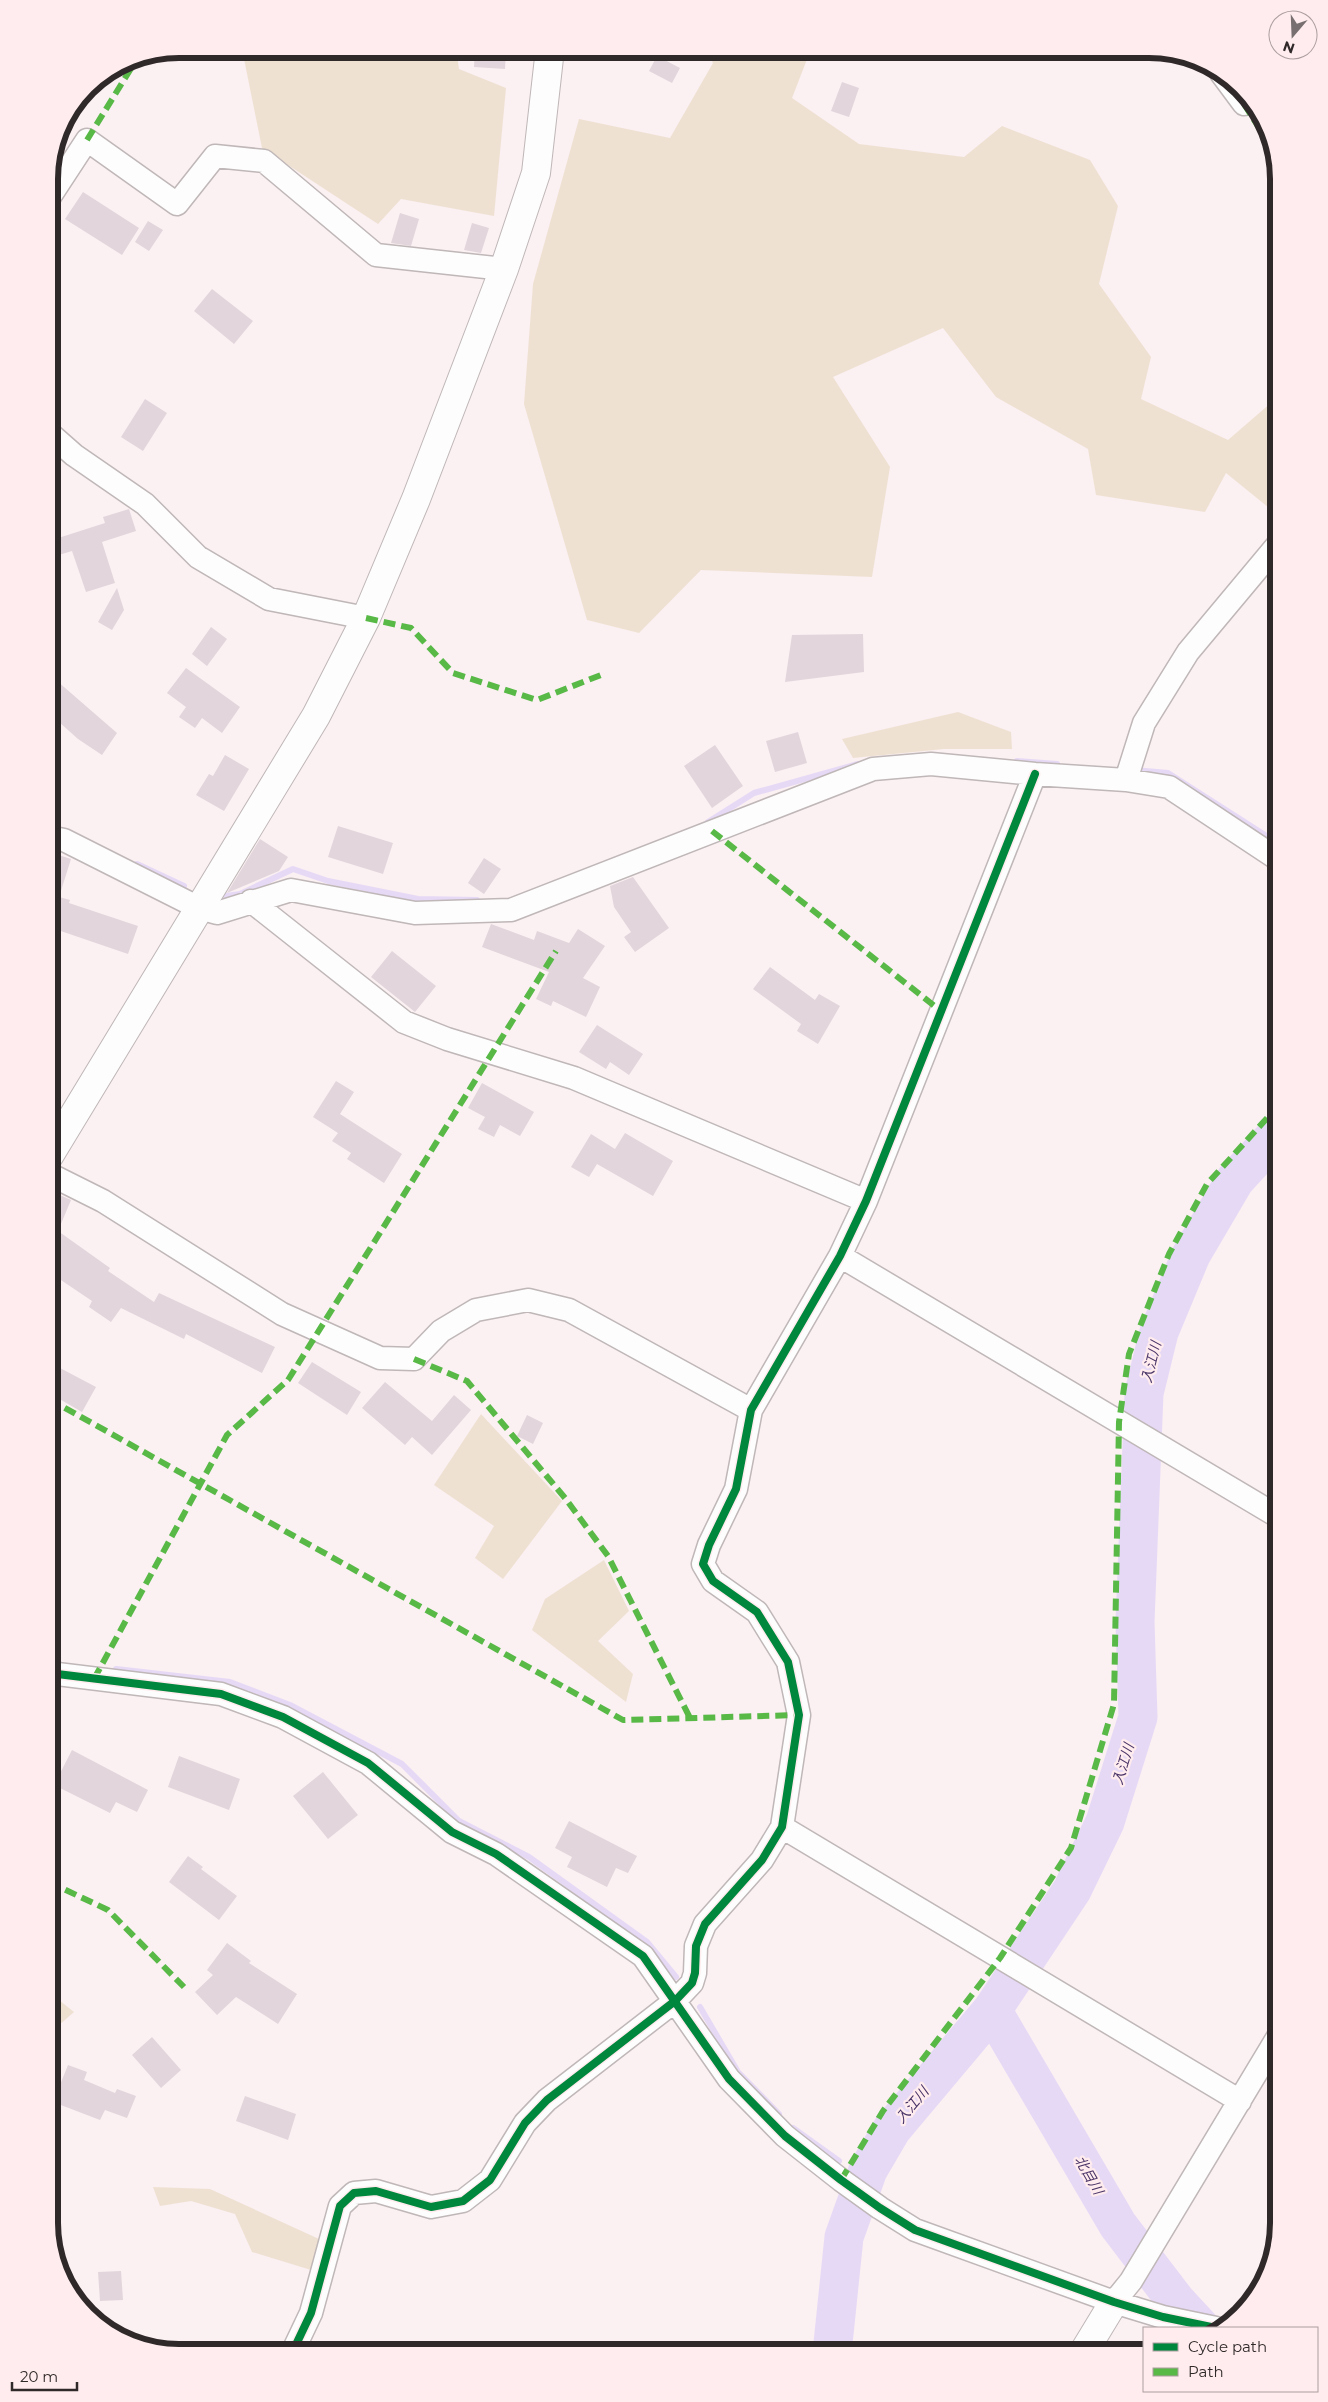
<svg xmlns="http://www.w3.org/2000/svg" width="1328" height="2402" viewBox="0 0 1328 2402" font-family="Montserrat,'Noto Sans JP',sans-serif">
	<style>
		.green { fill: #efe1d2 }
		.lines { fill: none; stroke-linecap: round; stroke-linejoin: round }
		.stream { stroke: #e6d9f6; stroke-width: 6 }
		.river { stroke: #e6d9f6; stroke-width: 39 }
		.building { fill: #e2d6dc }
		.minor-casing { stroke: #bfb7b8; stroke-width: 25 }
		.tertiary-casing { stroke: #bfb7b8; stroke-width: 30 }
		.minor { stroke: #fefdfd; stroke-width: 22 }
		.tertiary { stroke: #fefdfd; stroke-width: 28 }
		.quiet { stroke: #58b947; stroke-width: 6; stroke-dasharray: 12 6; stroke-linecap: butt }
		.cycleway-casing { stroke: #ffecee; stroke-width: 11 }
		.cycleway { stroke: #00873e; stroke-width: 8 }
		.labels { text-anchor: middle; dominant-baseline: central; stroke-width: 4.5; stroke-linejoin: round; paint-order: stroke }
		.water-label { font-size: 14px; font-style: italic; fill: #4a3568; stroke: #ffecee }
		.rim { fill: none; stroke: #30292a; stroke-width: 6 }
	</style>
	<rect width="100%" height="100%" fill="#fbf0f2"/>
	<path class="green" d="M242,49H456L459,69L506,88L494,216L401,199L378,224L262,148Z
		M705,49H811L792,98L859,144L964,157L1002,126L1090,160L1118,206L1099,284L1151,357L1141,399L1228,440L1279,396V516L1226,473L1205,512L1096,495L1088,449L996,397L943,328L833,377L890,467L872,577L701,570L639,633L587,620L524,404L533,284L579,119L670,138L713,63Z
		M958,712L1011,732L1012,749H944L853,758L842,739Z
		M481,1414L562,1501L503,1579L475,1558L494,1526L434,1485Z
		M604,1560L629,1611L598,1641L633,1674L626,1702L532,1630L545,1599Z
		M49,1992L74,2012L49,2034Z
		M153,2187L210,2189L319,2239L311,2270L252,2252L235,2214L191,2201L160,2206Z"/>
	<g class="lines">
		<path class="stream" d="M1017,761L1057,764
			M1134,770L1168,773L1279,844
			M708,822L754,793L858,764
			M137,864L184,886
			M226,896L240,894L293,869L328,881L418,899L477,900
			M116,1669L230,1682L290,1705L402,1764L459,1821L529,1857L647,1942L676,1977
			M700,2007L738,2072L779,2114
			M793,2128L839,2161"/>
		<path class="river" d="M992,2010L1118,2225L1176,2301L1201,2328
			M832,2353L844,2237L868,2170L892,2129L992,2010L1072,1890L1105,1822L1138,1717L1135,1622L1144,1393L1159,1332L1191,1255L1235,1180L1279,1132"/>
	</g>
	<path class="building" d="M475,49L506,51L505,69L474,67Z
		M657,56L680,68L672,83L649,71Z
		M842,82L859,88L849,117L831,111Z
		M83,192L139,228L122,255L65,219Z
		M400,213L419,219L411,246L391,243Z
		M148,221L163,230L149,251L135,242Z
		M472,223L489,228L481,253L464,250Z
		M212,289L253,321L234,344L194,311Z
		M145,399L167,413L143,451L121,437Z
		M129,509L136,531L102,542L115,583L86,592L72,551L49,558V541L105,523L103,517Z
		M117,588L124,610L112,630L98,622Z
		M211,627L227,639L207,666L192,654Z
		M863,634L864,672L785,682L792,635Z
		M186,668L240,707L222,733L202,718L195,728L179,717L186,707L167,693Z
		M49,674L117,733L102,755L78,739L49,713Z
		M798,732L807,763L775,772L766,741Z
		M715,745L743,786L712,808L684,766Z
		M225,755L249,769L224,811L196,795L209,774L213,776Z
		M338,826L393,843L383,874L328,857Z
		M260,839L288,857L279,871L227,893Z
		M49,852L71,859L59,897L70,900L69,903L138,926L128,954L49,927Z
		M484,858L501,869L484,894L468,883Z
		M633,877L669,928L635,952L624,937L631,932L614,907L610,886Z
		M491,924L534,940L537,931L569,943L578,929L605,946L583,978L600,987L586,1017L553,1001L551,1006L536,999L549,972L482,947Z
		M392,951L436,986L415,1012L371,977Z
		M770,967L815,1000L819,994L840,1006L818,1044L797,1031L801,1024L753,989Z
		M597,1025L643,1054L629,1075L610,1062L606,1069L579,1052Z
		M336,1081L354,1092L340,1114L402,1154L384,1183L347,1159L351,1153L332,1141L338,1133L313,1117Z
		M482,1083L534,1112L520,1136L500,1125L494,1137L478,1129L485,1117L468,1108Z
		M625,1133L673,1161L653,1196L597,1164L589,1177L571,1167L591,1134L615,1149Z
		M53,1192L71,1200L58,1231L110,1268L108,1271L154,1302L159,1293L275,1347L262,1373L186,1334L184,1339L121,1308L111,1322L89,1307L92,1301L49,1272V1201Z
		M312,1362L361,1392L347,1415L298,1383Z
		M60,1368L96,1387L82,1412L49,1393V1388Z
		M385,1382L432,1421L454,1395L471,1410L432,1455L412,1437L405,1445L362,1408Z
		M527,1415L543,1423L533,1444L517,1436Z
		M72,1750L148,1790L137,1812L116,1802L110,1813L54,1785Z
		M179,1756L240,1779L229,1810L168,1787Z
		M323,1772L358,1815L328,1839L293,1796Z
		M569,1821L637,1856L628,1873L616,1868L607,1887L567,1867L572,1857L555,1848Z
		M188,1856L203,1867L201,1869L237,1896L219,1920L169,1882Z
		M227,1943L251,1961L249,1963L297,1994L278,2024L236,1997L217,2015L195,1992L213,1975L207,1970Z
		M152,2037L181,2070L161,2088L132,2055Z
		M68,2065L87,2072L84,2080L115,2093L117,2089L136,2096L127,2118L105,2110L100,2120L53,2102Z
		M245,2096L296,2114L288,2140L236,2121Z
		M121,2271L123,2300L100,2301L98,2272Z"/>
	<g class="lines">
		<g class="minor-casing">
			<path id="minor" d="M1221,73L1244,104L1248,102
				M49,198L87,140L177,204L215,156L264,161L376,255L504,269
				M49,433L74,455L145,504L198,557L269,599L366,618
				M1126,780L1144,723L1188,652L1279,543
				M49,837L64,840L199,908L217,913L291,890L415,913L511,910L873,769L931,764L1035,774L1126,780L1169,787L1279,860
				M251,901L404,1022L447,1039L574,1078L866,1201
				M49,1174L103,1201L282,1314L380,1358L414,1359L441,1331L476,1310L528,1300L569,1310L751,1410
				M840,1256L1279,1517
				M49,1673L221,1694L283,1717L368,1763L452,1832L496,1854L643,1956L729,2079L785,2136L841,2180L880,2208L915,2230L1114,2302L1163,2317L1216,2328
				M782,1827L1240,2101
				M1114,2302L1131,2281L1279,2035
				M292,2353L311,2313L340,2206L354,2193L376,2191L431,2207L463,2201L490,2180L525,2123L547,2100L675,2001L692,1983L695,1973L696,1946L705,1924L762,1860L782,1827L799,1715L788,1662L757,1612L713,1581L703,1564L709,1545L736,1489L751,1410L840,1256L866,1201L1035,774"/>
		</g>
		<g class="tertiary-casing">
			<path id="tertiary" d="M49,1156L316,716L366,618L416,499L504,269L536,173L550,49
				M1083,2353L1114,2302"/>
		</g>
		<use href="#minor" class="minor"/>
		<use href="#tertiary" class="tertiary"/>
		<path class="quiet" d="M1244,104L1273,150
			M87,140L138,57
			M366,618L411,628L453,673L537,700L606,673
			M712,831L941,1011
			M414,1359L467,1381L565,1498L608,1556L690,1718
			M49,1399L623,1720L799,1715
			M94,1679L227,1435L288,1380L556,951
			M49,1882L108,1910L184,1987
			M841,2180L883,2111L1000,1958L1071,1848L1114,1704L1119,1422L1129,1354L1169,1254L1207,1184L1279,1105"/>
		<g class="cycleway-casing">
			<path id="cycleway" d="M49,1673L221,1694L283,1717L368,1763L452,1832L496,1854L643,1956L729,2079L785,2136L841,2180L880,2208L915,2230L1114,2302L1163,2317L1216,2328
				M292,2353L311,2313L340,2206L354,2193L376,2191L431,2207L463,2201L490,2180L525,2123L547,2100L675,2001L692,1983L695,1973L696,1946L705,1924L762,1860L782,1827L799,1715L788,1662L757,1612L713,1581L703,1564L709,1545L736,1489L751,1410L840,1256L866,1201L1035,774"/>
		</g>
		<use href="#cycleway" class="cycleway"/>
	</g>
	<g class="labels">
		<g class="water-label">
			<text transform="translate(1151 1362) rotate(-76)">入江川</text>
			<text transform="translate(1123 1764) rotate(-73)">入江川</text>
			<text transform="translate(912 2105) rotate(-50)">入江川</text>
			<text transform="translate(1089 2175) rotate(60)">北目川</text>
		</g>
	</g>
	<path d="M0 0H1328V2402H0ZM179 58H1149A121 121 0 0 1 1270 179V2223A121 121 0 0 1 1149 2344H179A121 121 0 0 1 58 2223V179A121 121 0 0 1 179 58Z" fill="#ffecee" fill-rule="evenodd"/>
	<path class="rim" d="M179 58H1149A121 121 0 0 1 1270 179V2223A121 121 0 0 1 1149 2344H179A121 121 0 0 1 58 2223V179A121 121 0 0 1 179 58Z"/>
	<rect x="1143" y="2327" width="175" height="65" fill="#ffecee" stroke="#ac9ea0"/>
	<rect x="1153" y="2343" width="25" height="8" fill="#00873e" stroke="#ac9ea0"/>
	<text x="1188" y="2352" font-size="15" fill="#30292a">Cycle path</text>
	<rect x="1153" y="2368" width="25" height="8" fill="#58b947" stroke="#ac9ea0"/>
	<text x="1188" y="2377" font-size="15" fill="#30292a">Path</text>
	<g transform="translate(1293 35) rotate(199)"><circle r="24" fill="#ffecee" stroke="#ac9ea0"/>
	<path d="M0-4L9 19L0 12L-9 19Z" fill="#776f70"/>
	<text y="-8" font-size="14" font-weight="bold" text-anchor="middle" fill="#30292a">N</text>
	</g>
	<path d="M12 2382v8h65v-8" fill="none" stroke="#30292a" stroke-width="2.5"/>
	<text x="20" y="2382" font-size="15" fill="#30292a" stroke="#ffecee" stroke-width="4" paint-order="stroke">20 m</text>
</svg>
